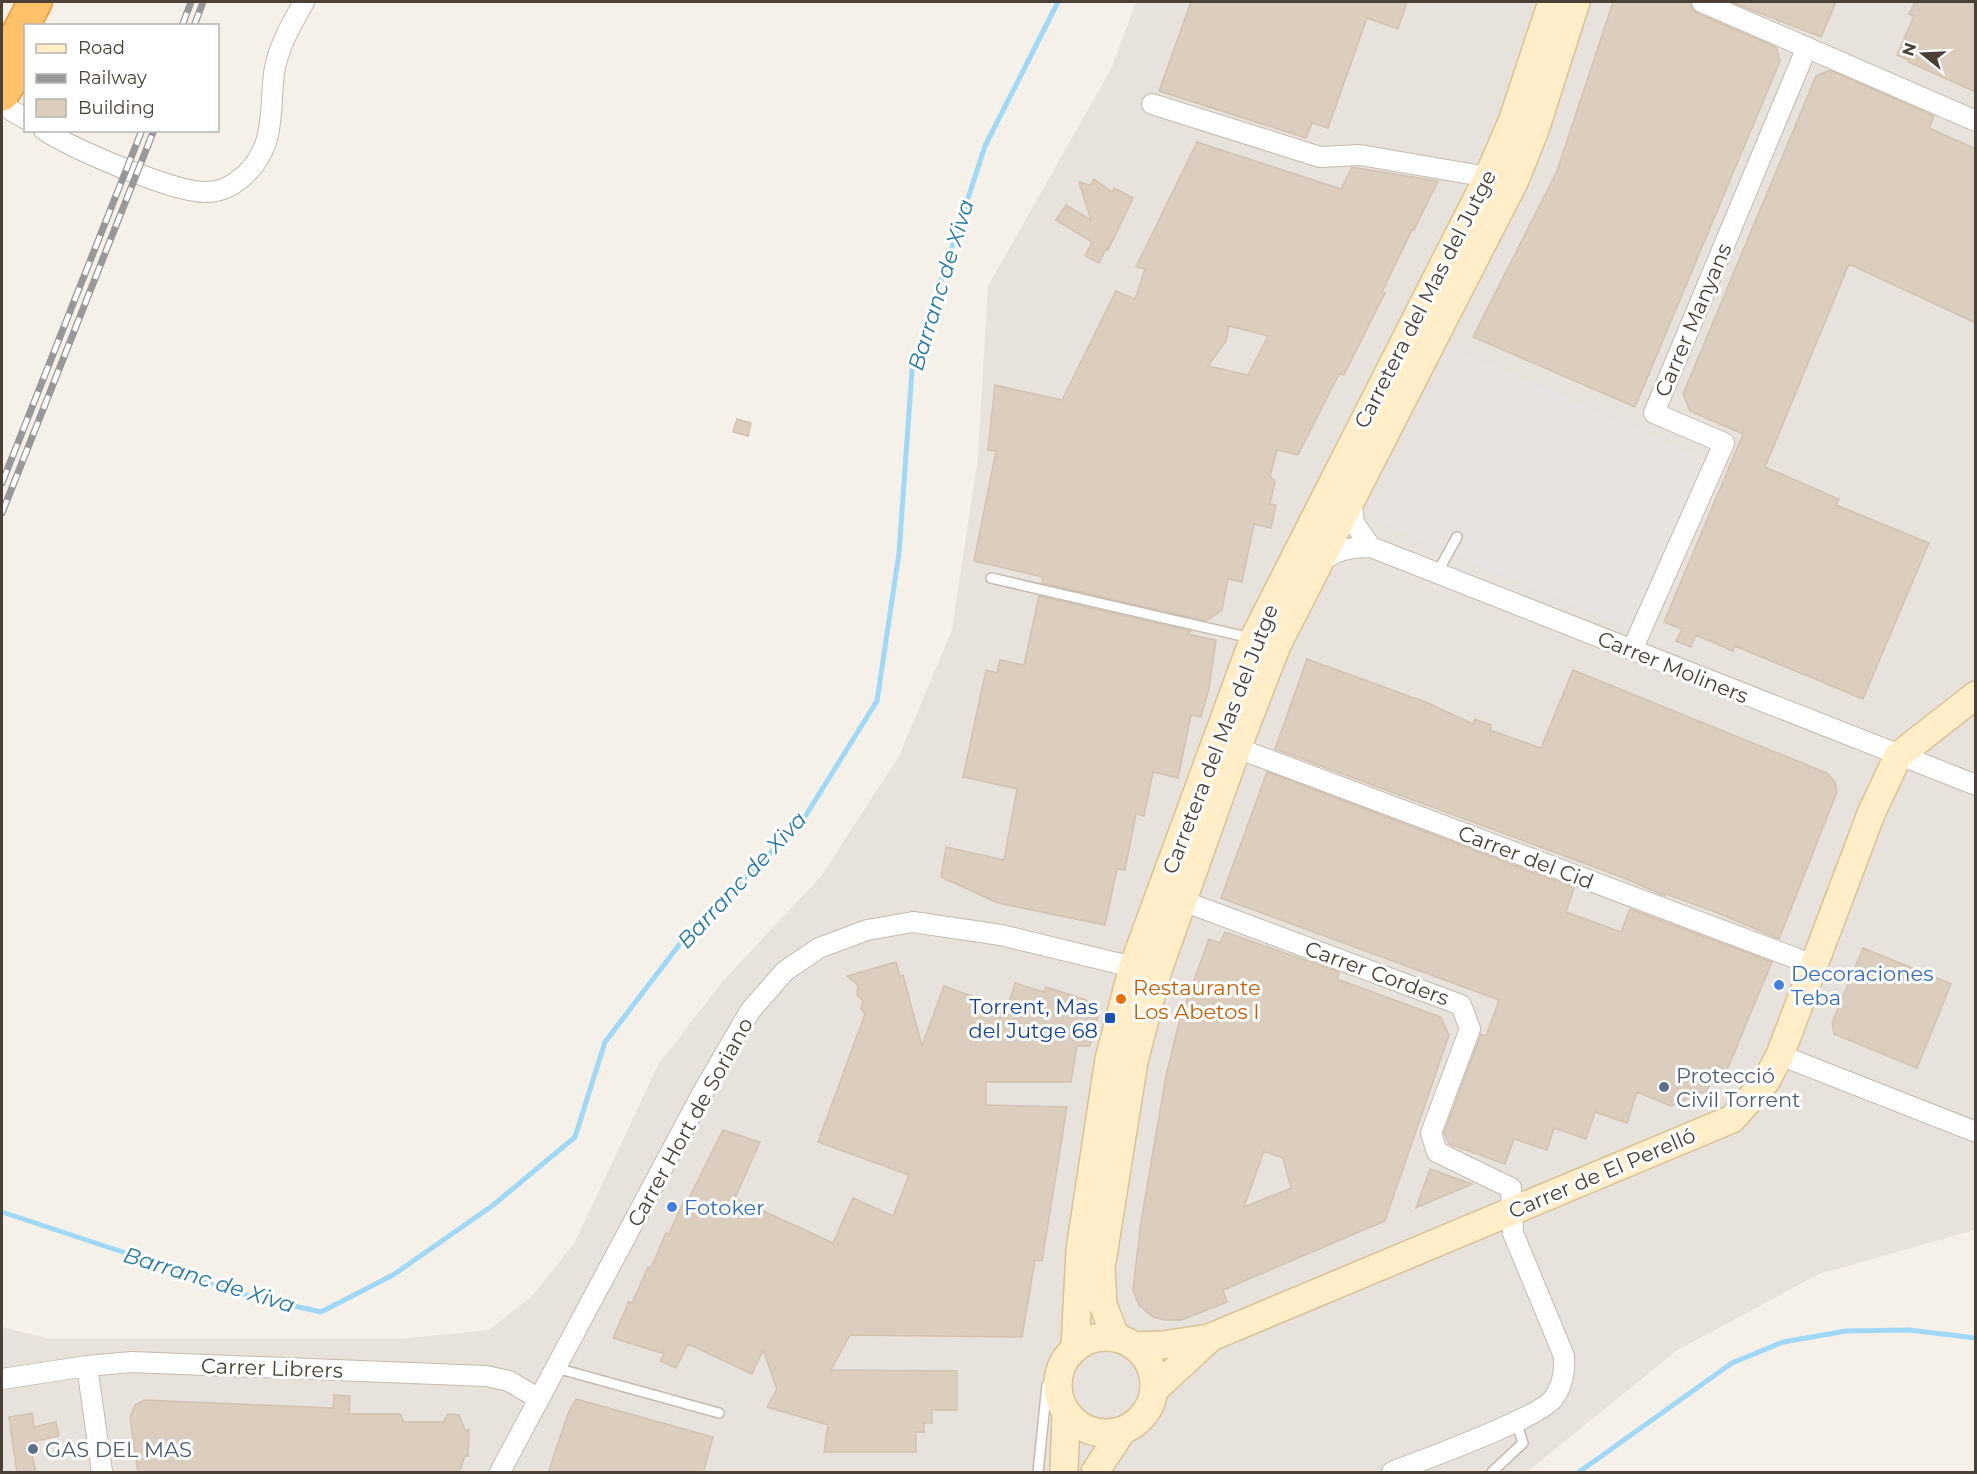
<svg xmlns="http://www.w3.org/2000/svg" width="1977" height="1474" viewBox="0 0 1977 1474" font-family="Montserrat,sans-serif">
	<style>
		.industrial { fill: #e8e2dd }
		.parking { fill: #e6e3e0 }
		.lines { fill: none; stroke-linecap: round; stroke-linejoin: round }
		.stream { stroke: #a0d9f7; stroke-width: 5 }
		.building { fill: #dbcebf; stroke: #d3c2af; stroke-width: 1.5; fill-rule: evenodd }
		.lane-casing { stroke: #c5baad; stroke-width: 12 }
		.street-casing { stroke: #c5baad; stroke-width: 22 }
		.secondary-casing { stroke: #d9c294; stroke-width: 30 }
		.highway-casing { stroke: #eb972c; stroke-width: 36 }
		.lane { stroke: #fff; stroke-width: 9 }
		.street { stroke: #fff; stroke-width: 20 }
		.secondary { stroke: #ffeec8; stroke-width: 27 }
		.highway { stroke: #ffc269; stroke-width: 33 }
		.rail-casing { stroke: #989898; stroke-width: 7 }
		.rail { stroke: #fff; stroke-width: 4.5; stroke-dasharray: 14; stroke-linecap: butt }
		.shop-dot { fill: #3f7fe0; stroke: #fff; stroke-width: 2 }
		.food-dot { fill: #e8710a; stroke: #fff; stroke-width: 2 }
		.transit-dot { fill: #1a4fb4; stroke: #fff; stroke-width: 2 }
		.service-dot { fill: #5c6f8a; stroke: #fff; stroke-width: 2 }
		.labels { text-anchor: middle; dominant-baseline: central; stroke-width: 6; stroke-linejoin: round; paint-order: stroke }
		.street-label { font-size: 21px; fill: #4a4036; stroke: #fff }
		.shop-label { font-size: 21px; fill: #366cbe; stroke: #fff; text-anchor: start }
		.food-label { font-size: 21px; fill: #c56008; stroke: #fff; text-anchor: start }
		.transit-label { font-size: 21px; fill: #164399; stroke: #fff; text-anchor: end }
		.service-label { font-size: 21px; fill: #4e5e75; stroke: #fff; text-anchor: start }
		.water-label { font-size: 22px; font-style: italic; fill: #2278a6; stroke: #fff }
	</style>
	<rect width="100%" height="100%" fill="#f5f0e8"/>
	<path class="industrial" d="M1136,2H1975V1230L1819,1274L1676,1351L1527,1472H2V1327L50,1339H400L489,1330L532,1296L575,1242L658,1065L723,981L822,875L899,756L952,630L978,457L988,286L1111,69Z"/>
	<path class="parking" d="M1453,348L1707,460L1632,631L1381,522L1374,502Z"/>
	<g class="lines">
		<path class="stream" d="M2,1212L153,1262L237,1293L321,1312L393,1275L492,1206L575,1137L605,1042L689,932L801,823L877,701L899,553L912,370L985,146L1058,2
			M1579,1472L1732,1363L1783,1342L1846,1331L1909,1330L1976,1338"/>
	</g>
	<path class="building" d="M1191,2H1407L1398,29L1367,18L1328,128L1312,123L1306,138L1159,91Z
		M1613,2H1690L1692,9L1697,13L1776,47L1780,61L1635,407L1473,337L1557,171Z
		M1731,2H1836L1821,37Z
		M1915,2H1976V92L1908,62L1909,60L1897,55L1914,16L1909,14Z
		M1830,70L1934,116L1929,128L1976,149V323L1849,264L1765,467L1839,499L1836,505L1929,543L1863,699L1735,646L1733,651L1696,635L1691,647L1676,641L1682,629L1664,622L1743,434L1690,411L1683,394L1816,76Z
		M1197,142L1341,189L1352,167L1438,181L1414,230H1412L1382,292L1385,293L1344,375L1339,374L1298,455L1277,450L1270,476L1275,482L1270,504L1276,505L1271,528L1254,524L1242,582L1228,579L1222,610L1206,621L1042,583L1043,577L974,561L996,451L988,450L995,385L1062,400L1116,291L1135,299L1145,269L1136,267ZM1229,326L1268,336L1248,375L1208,366L1226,341Z
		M1094,179L1112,192L1114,188L1133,198L1108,250L1106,249L1099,263L1085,256L1092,242L1056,220L1066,205L1091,220L1079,182L1090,185Z
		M737,419L751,423L748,436L733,432Z
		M1039,596L1191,631L1187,634L1216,640L1209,688L1201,717L1191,715L1178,778L1153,772L1144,816L1136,814L1125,870L1117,869L1105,925L998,903L941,877L946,847L1004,860L1017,789L963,777L986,670L997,673L1000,660L1024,665Z
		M1307,659L1428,703L1473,724L1475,719L1491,725L1490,730L1541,748L1573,670L1827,773L1835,782L1837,792L1779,939L1718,913L1666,894L1665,896L1624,878L1275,749Z
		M1267,772L1574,888L1566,912L1621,932L1630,909L1772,962L1727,1070L1717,1066L1707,1091L1671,1106L1637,1092L1627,1123L1595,1112L1586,1139L1554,1128L1547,1150L1514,1139L1505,1164L1449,1144L1444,1133L1481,1034L1486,1036L1499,1000L1221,898Z
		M1225,932L1339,972L1337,979L1441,1017L1449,1035L1385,1221L1223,1290L1227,1302L1182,1320H1164L1153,1317L1139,1305L1133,1290L1141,1222L1166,1076L1179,1022L1209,939L1220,943ZM1264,1151L1283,1158L1291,1188L1244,1207Z
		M1863,948L1951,984L1917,1068L1834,1034L1832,1023Z
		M896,962L900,976L903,975L922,1046L944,986L1007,1009L1015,983L1044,992L1046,987L1086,1000L1092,1009L1099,1011L1090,1046H1077L1071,1082H986V1105L1067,1107L1042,1261L1035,1260L1022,1337L850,1335L831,1370L957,1371V1410H932V1423H924V1432H916V1452H824L828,1425L767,1407L777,1389L763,1350L752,1374L688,1344L676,1368L660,1361L664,1354L613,1338L629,1301L632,1303L648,1267L651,1268L666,1233L669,1234L685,1198L688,1200L723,1130L760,1142L735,1198L833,1243L853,1198L893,1216L909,1175L818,1142L865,1014L861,1009L863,1001L857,995L858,985L847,976Z
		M1430,1169L1472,1184L1416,1208Z
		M334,1395L350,1396L349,1414H400L404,1422H443L448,1414L459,1415L465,1430H469L468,1456H465L459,1473H138L130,1417L135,1405L144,1400L333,1408Z
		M576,1399L713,1437L703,1473H548L568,1414Z
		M32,1413L34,1427L56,1422L59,1436L36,1441L38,1452L32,1453L36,1473H17L9,1417Z"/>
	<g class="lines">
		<g class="lane-casing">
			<path id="lane" d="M1437,573L1457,537
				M991,578L1251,638
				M556,1368L719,1413
				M1038,1472L1047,1385L1058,1379
				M1492,1472L1523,1443L1516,1421"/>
		</g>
		<g class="street-casing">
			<path id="street" d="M1702,2L1976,121
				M1152,104L1320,157L1360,155L1488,177
				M2,105L26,119
				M44,130C73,149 174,193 207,192C233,192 258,167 266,142C273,121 271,95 274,73C278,47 291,25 304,2
				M1351,498L1354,523L1371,547
				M1320,563C1335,550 1350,547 1371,547L1976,785
				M1632,650L1724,443L1654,413L1807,47
				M1237,748L1814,965
				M1183,901L1461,1005L1470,1029L1431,1133L1437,1152L1511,1188L1513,1233L1564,1356C1565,1371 1563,1386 1553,1399C1537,1419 1422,1460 1392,1472
				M1780,1055L1976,1132
				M87,1366L102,1472
				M2,1379L87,1366L132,1362L486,1376L509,1381L539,1399
				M500,1472L703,1092L750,1011L785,971L819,948L867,930L913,922L1001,935L1133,967"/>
		</g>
		<g class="secondary-casing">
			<path id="secondary" d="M1058 1385a48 48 0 1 1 96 0a48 48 0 1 1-96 0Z
				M1116,1338L1103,1305L1101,1268L1134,1061L1157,973L1237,748L1277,645L1515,180L1535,130L1576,2
				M1134,1346L1162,1345L1209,1338L1732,1119L1766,1081L1780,1055L1871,814L1898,756L1976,695
				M1075,1348L1080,1250L1109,1059L1133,967L1254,638L1488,177L1512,122L1552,2
				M1154,1390L1209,1339
				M1064,1472L1066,1414
				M1095,1472L1122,1431"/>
		</g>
		<g class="highway-casing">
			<path id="highway" d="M2,64L35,2
				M2,94L26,55"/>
		</g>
		<use href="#lane" class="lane"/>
		<use href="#street" class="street"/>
		<use href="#secondary" class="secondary"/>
		<use href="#highway" class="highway"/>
		<g class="rail-casing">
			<path id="rail" d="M182,26L191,2
				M194,26L203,2
				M2,483L142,130
				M2,513L154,130"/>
		</g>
		<use href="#rail" class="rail"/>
	</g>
	<g class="shop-dot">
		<circle cx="1779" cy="985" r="6"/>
		<circle cx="672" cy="1207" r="6"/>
	</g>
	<circle class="food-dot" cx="1121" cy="999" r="6"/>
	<rect class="transit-dot" x="1104" y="1012" width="12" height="12" rx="3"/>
	<g class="service-dot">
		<circle cx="1664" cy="1087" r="6"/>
		<circle cx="33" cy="1449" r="6"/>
	</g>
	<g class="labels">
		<g class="street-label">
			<text transform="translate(1425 299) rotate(-63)">Carretera del Mas del Jutge</text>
			<text transform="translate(1693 320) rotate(-67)">Carrer Manyans</text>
			<text transform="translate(1673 667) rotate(22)">Carrer Moliners</text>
			<text transform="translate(1220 739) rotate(-69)">Carretera del Mas del Jutge</text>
			<text transform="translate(1526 857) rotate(21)">Carrer del Cid</text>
			<text transform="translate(1377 973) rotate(20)">Carrer Corders</text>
			<text transform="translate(690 1122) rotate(-61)">Carrer Hort de Soriano</text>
			<text transform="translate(1602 1173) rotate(-23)">Carrer de El Perelló</text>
			<text transform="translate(272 1368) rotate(2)">Carrer Librers</text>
		</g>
		<g class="shop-label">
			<text x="1791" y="973">Decoraciones<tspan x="1791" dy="24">Teba</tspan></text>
			<text x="684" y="1207">Fotoker</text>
		</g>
		<g class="food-label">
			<text x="1133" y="987">Restaurante<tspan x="1133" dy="24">Los Abetos I</tspan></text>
		</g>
		<g class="transit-label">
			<text x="1098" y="1006">Torrent, Mas<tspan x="1098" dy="24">del Jutge 68</tspan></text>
		</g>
		<g class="service-label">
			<text x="1676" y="1075">Protecció<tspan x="1676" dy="24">Civil Torrent</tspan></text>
			<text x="45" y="1449">GAS DEL MAS</text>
		</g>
		<g class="water-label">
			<text transform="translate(941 285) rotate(-73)">Barranc de Xiva</text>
			<text transform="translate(742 880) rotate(-47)">Barranc de Xiva</text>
			<text transform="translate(209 1280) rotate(17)">Barranc de Xiva</text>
		</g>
	</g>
	<rect width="1977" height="1474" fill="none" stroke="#4a4036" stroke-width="6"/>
	<rect x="24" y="24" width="195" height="108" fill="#ffffff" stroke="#b7b3af" stroke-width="1.5"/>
	<rect x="36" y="44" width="30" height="9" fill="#ffeec8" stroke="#b7b3af" stroke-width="1.5"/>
	<text x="78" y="54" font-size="18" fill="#4a4036">Road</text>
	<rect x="36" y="74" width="30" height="9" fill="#989898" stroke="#b7b3af" stroke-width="1.5"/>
	<text x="78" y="84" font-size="18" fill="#4a4036">Railway</text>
	<rect x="36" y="99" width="30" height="18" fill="#dbcebf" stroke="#b7b3af" stroke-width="1.5"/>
	<text x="78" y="114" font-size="18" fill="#4a4036">Building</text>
	<g transform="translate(1923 54) rotate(288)" stroke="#ffffff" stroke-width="4.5" paint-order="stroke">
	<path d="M0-4.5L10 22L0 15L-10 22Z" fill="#4a4036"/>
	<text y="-9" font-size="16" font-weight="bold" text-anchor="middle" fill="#4a4036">N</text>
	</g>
</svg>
